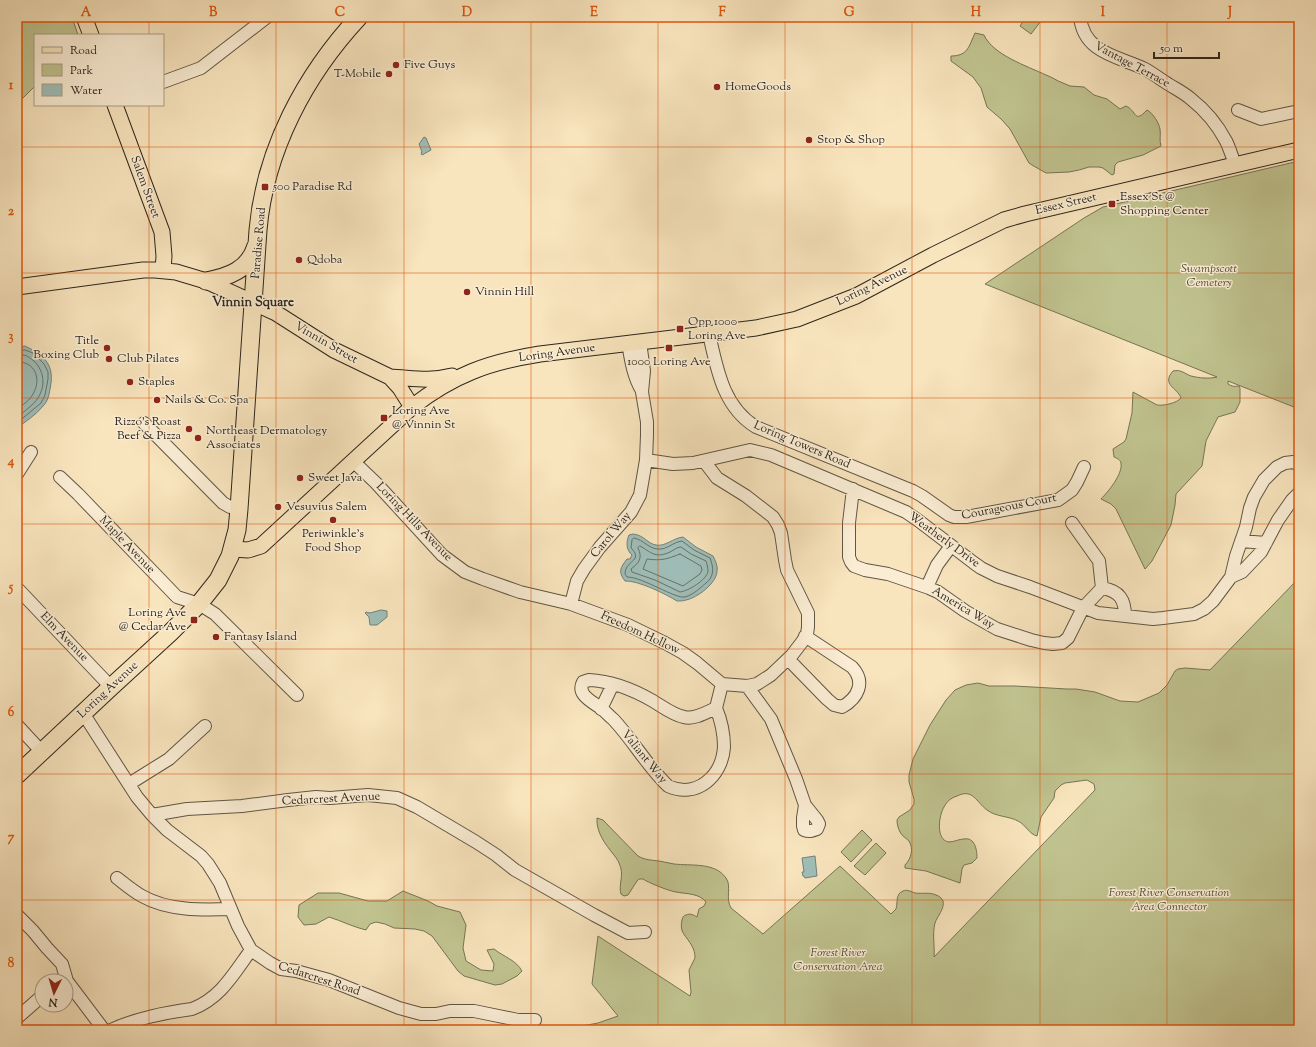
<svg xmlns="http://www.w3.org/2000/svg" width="1316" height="1047" viewBox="0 0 1316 1047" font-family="'Sorts Mill Goudy',serif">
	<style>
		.green { fill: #c0c38f; stroke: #767456 }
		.water { fill: #9fbeb8; stroke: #71817a }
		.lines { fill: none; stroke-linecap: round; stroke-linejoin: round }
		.shore { stroke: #66726a; stroke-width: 1 }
		.minor-casing { stroke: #605644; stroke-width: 14 }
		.major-casing { stroke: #2d261c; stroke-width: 17 }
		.highway-casing { stroke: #2d261c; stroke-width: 19 }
		.minor { stroke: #faedd4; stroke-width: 12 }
		.major { stroke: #f8e4bd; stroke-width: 15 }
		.highway { stroke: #f8e4bd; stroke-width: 17 }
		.grid { fill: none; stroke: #df560d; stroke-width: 1; stroke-opacity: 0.55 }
		.poi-dot { fill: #8f2418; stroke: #faedd4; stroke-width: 1.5 }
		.labels { text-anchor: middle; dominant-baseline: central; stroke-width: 3; stroke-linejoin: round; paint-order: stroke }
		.poi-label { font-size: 12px; fill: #2d261c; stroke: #faedd4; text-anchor: start }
		.street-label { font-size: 12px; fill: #2d261c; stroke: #faedd4 }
		.park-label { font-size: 12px; font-style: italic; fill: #524d39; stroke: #faedd4 }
		.neighbourhood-label { font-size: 13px; font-weight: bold; fill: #2d261c; stroke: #faedd4 }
		.neatline { fill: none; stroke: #df560d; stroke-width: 1.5 }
		.grid-label { font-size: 13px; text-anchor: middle; font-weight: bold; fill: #df560d }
	</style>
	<rect width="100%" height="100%" fill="#f8e4bd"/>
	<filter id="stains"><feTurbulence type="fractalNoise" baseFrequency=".005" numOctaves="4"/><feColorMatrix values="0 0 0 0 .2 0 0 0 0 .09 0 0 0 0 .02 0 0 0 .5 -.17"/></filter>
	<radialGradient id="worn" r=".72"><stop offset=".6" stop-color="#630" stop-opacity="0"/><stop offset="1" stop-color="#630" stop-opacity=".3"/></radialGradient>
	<path class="green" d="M17,17H72L78,35H35V86L17,104Z
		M1026,17H1044L1031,34L1020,26Z
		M975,33L984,35C993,55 1027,66 1046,75C1052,77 1057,81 1063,83L1070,86L1084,87L1094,95L1107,99L1120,109L1126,106C1137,111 1134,124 1147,110C1153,113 1159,123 1160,129C1161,135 1159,140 1161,146L1143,155L1118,162L1115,165L1114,174L1112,175L1103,168L1099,167H1089L1079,170L1069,172L1046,173L1032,165L1029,163L1010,129L1001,119L987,107L981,88L973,77L951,61V56C968,56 969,46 975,33Z
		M1299,161V409L1228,381V384C1231,386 1234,387 1239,386L1240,388V402L1235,412L1218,417L1206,441L1202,466L1176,494L1175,505L1171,525L1152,561L1145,569L1116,509L1111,504L1101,499C1108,492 1123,474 1121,463C1120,459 1116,458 1114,457L1113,449L1124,442L1126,439L1132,413L1133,392L1157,405C1164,406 1177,403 1181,398C1177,387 1161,385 1173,371C1181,369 1185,374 1191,376C1199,378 1209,379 1217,377L985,284L1084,218L1103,207Z
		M1299,578V1030H578L577,1027L598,1023L618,1016L592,984L598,936L690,996L691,992L689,970L695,958C695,953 694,950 692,946C686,935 679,933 682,920C683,917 683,916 686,915C690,913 694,915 697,917L699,909L704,906L706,902C699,893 686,894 676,892C669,891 649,883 643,879H639L637,881L628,895L624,896L621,894C618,884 625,875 619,863C618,860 616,858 614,855C605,844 596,832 597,818L603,820L638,856C645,860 651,860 659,861C664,862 669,863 674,864C691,866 715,862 726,878C732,886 725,898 731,908L763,934L840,866L891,914L896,909C898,903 895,894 903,891C907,889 912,892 915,893C922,894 930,892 936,895C939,896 942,898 943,901C945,908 937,917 935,923C932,934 935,947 934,957L1095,790L1094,784L1087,780L1065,783L1061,785L1055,791L1054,798L1041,817L1037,836C1029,834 1026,825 1018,821C1009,816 996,817 987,810C976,802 973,788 957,796C951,798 947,801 944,807C939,815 935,840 949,842C954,842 959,839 964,839C975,837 977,850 977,858L972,863L964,865L962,869L960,883L926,871L905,868V865C911,859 914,849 909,841C906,838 902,836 900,832C898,828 897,824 897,820L899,817L910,810L914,804V799L909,782V775L913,759L930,725L946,700L955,690L966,685L978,683L989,686H1015L1067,689H1076L1095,692L1120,701L1138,702L1159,693L1167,685L1175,671L1178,669L1185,668L1210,670Z
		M862,830L872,840L851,862L841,852Z
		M876,843L886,853L865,875L854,866Z
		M403,891L428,901L437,906L460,912L466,925L463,948L466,961L481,970L493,971L494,964L487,950L494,949C504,957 516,960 522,971L517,976L502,984L495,985L464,976L458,971L432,936L424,931L415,929L394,928L385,924L376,922L370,924L366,930C353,927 342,921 329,917L316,924L304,925L298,917L299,905L318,893H339L368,901H387Z"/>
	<path class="water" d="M424,137L426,138L431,150L422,155L421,153L422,152L419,144Z
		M25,346C46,356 55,366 50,389C49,395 48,401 43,406C36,415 26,421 17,428V347Z
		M633,534C644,535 648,544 656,545C665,547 673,538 683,537L696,547L713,556C715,560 718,566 717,571C717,583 697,598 686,600C683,601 680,601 677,601C666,594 637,580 625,581C618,572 620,568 627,559H630L632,555C626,550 626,542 629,535Z
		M381,610L387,611V617L377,625H370L369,617L365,613L366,612L370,613Z
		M815,856L817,876L805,878L804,876H803L802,872H804L802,858Z"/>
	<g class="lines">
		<path class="shore" d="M17,351L25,350L33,353L44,364L48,372V379L45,395L41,403L17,423
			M17,356C19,355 21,355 23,355C27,355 31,359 34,361C44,371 46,385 38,398C33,405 24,412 17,417
			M17,362C35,361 42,379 33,394C30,400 23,405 17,409
			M634,538C644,540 649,549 658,549C667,550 673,542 682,541L694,550L710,558C714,568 714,577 706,583C700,588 693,595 685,597C675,599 643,577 627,577L625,574C625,562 639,561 635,553C634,551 632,549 631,548L632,540Z
			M640,546C651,552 655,559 670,552C674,550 677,547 681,547L691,554L706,561C707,564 708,568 708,571C707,580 688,591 680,592L655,580L632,572L631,569C639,563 643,558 638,548Z
			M680,554L701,566L702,570L700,574L683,586L643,569L647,559C662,561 667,559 680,554Z"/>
		<g class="minor-casing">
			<path id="minor" d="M1080,17C1084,53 1117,56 1145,69C1152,73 1159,78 1165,82C1174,88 1183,92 1191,99C1205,110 1218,126 1226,141C1230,149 1232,157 1235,164
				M163,82L201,68L267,17
				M1238,110L1261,119L1299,111
				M709,334C717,369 723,407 756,427L913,491L922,496L949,515L954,517H966L1058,500L1072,490L1077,482L1084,467
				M628,343C631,360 633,376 642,391
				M144,423L223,503L230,507L239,509
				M646,460L673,464L693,463L750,450L771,455L906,512L919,521L974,563L981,568L997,576L1030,587L1098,613L1153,619L1163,618L1194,614L1204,609L1213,601L1231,577L1236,556L1246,527L1250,508L1254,497L1264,480L1277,467L1285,463L1293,462L1299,465
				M353,461L376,483L442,555L465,572L483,579L520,592L571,604L628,625L665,643L683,653L697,663L722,684L747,686L757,684L771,675L792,655L802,642L807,634L808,627V613L787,570L785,560L781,533L778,525L773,517L746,496L717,478L704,461
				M17,474L31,452
				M60,477L78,494L177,597L199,604L215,614L297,695
				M853,489L849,523V557L851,562L854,566L865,570L888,574L929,588L938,592L965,611L997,629L1031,640L1044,643L1053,644L1062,643L1068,638L1083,608L1102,588L1099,561L1072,523
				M1241,541L1266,543
				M1231,577L1242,572L1261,552L1278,520L1292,500L1299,493
				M927,587L937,565L951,546
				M17,588L111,687
				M1102,588C1120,591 1125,600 1125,616
				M571,604L577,581L584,569L600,547L631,512L640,495L646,460L647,435V422L642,392L644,371L640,342
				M788,659L827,699L834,705L842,707C858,698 866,682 852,667L805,636
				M589,680C612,681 634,690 653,701C663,707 673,715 684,717C694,720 707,712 716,708C721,720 724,734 724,747C722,777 696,799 668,786C647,766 633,740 613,719C609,716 606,712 602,709C593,702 576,695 583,682Z
				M747,686L771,719L796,779L805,805L817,820L819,824L817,829C812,831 809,832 804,830L803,826V818L805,805
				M716,708L722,684
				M601,709L613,684
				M83,713L137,797L152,815L187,809L242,806L288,800L316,797L330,798L368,795L397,798L417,807L476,842L496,855L515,870L594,915L628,933L645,932
				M17,725L41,751
				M129,784L169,759L205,726
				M152,815L167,830L201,856L208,864L220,883L238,926L251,950L270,963L281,969L296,971L329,980L399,1008L421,1014H436L450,1011H474L518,1020H535
				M117,878C125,884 133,891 142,896C168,911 202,910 231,909
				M17,915L33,931L47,948L62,964L67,981L104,1030
				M17,1018L42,996
				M111,1030C137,1018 164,1013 192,1009C221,998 234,973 251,950"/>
		</g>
		<g class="major-casing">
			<path id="major" d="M84,17L91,35
				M115,105L162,232L164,256L163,270
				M17,287L143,270H155L176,272L206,281L276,313L334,350L390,377L400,388L412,407
				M390,377C413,378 428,382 452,376
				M233,549L248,550L261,546L412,407C453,375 489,362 540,354L756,328L797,319L856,296L933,255L1004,220L1025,214L1299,150"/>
		</g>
		<g class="highway-casing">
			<path id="highway" d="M206,281C228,277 249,270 256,246
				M17,775L111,687L170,633L199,604L218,580L230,556L237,530L239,509L258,230C265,150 305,75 359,17"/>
		</g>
		<use href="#minor" class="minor"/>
		<use href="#major" class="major"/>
		<use href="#highway" class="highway"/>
	</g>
	<path class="grid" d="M149,17V35M276,17V1030M404,17V1030M531,17V1030M658,17V1030M785,17V1030M912,17V1030M1040,17V1030M1167,17V1030M149,105V1030M17,147H1299M17,273H1299M17,398H1299M17,524H1299M17,649H1299M17,774H1299M17,900H1299"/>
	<g class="poi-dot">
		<circle cx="396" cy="65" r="4"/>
		<circle cx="389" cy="74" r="4"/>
		<circle cx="717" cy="87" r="4"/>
		<circle cx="809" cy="140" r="4"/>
		<rect x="261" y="183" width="8" height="8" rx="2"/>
		<rect x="1108" y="200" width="8" height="8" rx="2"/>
		<circle cx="299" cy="260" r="4"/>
		<circle cx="467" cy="292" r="4"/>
		<rect x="676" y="325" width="8" height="8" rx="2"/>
		<circle cx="107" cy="348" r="4"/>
		<rect x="665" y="344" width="8" height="8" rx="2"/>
		<circle cx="109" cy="359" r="4"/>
		<circle cx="130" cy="382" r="4"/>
		<circle cx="157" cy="400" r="4"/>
		<rect x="380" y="414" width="8" height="8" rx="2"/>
		<circle cx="189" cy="429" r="4"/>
		<circle cx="198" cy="438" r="4"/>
		<circle cx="300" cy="478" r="4"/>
		<circle cx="278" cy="507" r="4"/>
		<circle cx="333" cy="520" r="4"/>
		<rect x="190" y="616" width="8" height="8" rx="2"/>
		<circle cx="216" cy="637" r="4"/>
	</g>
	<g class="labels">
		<g class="poi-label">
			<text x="404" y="65">Five Guys</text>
			<text x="381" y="74" text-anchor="end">T-Mobile</text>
			<text x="725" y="87">HomeGoods</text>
			<text x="817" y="140">Stop &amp; Shop</text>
			<text x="273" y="187">500 Paradise Rd</text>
			<text x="1120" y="197">Essex St @<tspan x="1120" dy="14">Shopping Center</tspan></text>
			<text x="307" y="260">Qdoba</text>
			<text x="475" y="292">Vinnin Hill</text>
			<text x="688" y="322">Opp 1000<tspan x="688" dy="14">Loring Ave</tspan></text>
			<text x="99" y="341" text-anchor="end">Title<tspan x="99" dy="14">Boxing Club</tspan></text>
			<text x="117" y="359">Club Pilates</text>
			<text x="669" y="362" text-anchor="middle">1000 Loring Ave</text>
			<text x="138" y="382">Staples</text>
			<text x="165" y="400">Nails &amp; Co. Spa</text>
			<text x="392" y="411">Loring Ave<tspan x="392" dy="14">@ Vinnin St</tspan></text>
			<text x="181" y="422" text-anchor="end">Rizzo's Roast<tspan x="181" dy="14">Beef &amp; Pizza</tspan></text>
			<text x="206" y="431">Northeast Dermatology<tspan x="206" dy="14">Associates</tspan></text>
			<text x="308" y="478">Sweet Java</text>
			<text x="286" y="507">Vesuvius Salem</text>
			<text x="333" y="534" text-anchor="middle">Periwinkle's<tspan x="333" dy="14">Food Shop</tspan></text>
			<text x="186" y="613" text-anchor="end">Loring Ave<tspan x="186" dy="14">@ Cedar Ave</tspan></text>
			<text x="224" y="637">Fantasy Island</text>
		</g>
		<g class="street-label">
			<text transform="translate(1132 65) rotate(28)">Vantage Terrace</text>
			<text transform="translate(145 187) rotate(70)">Salem Street</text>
			<text transform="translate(1066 204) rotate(-13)">Essex Street</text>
			<text transform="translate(259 243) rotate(-85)">Paradise Road</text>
			<text transform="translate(872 286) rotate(-26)">Loring Avenue</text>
			<text transform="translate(326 343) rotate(30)">Vinnin Street</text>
			<text transform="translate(557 353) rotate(-8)">Loring Avenue</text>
			<text transform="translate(802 445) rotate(23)">Loring Towers Road</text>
			<text transform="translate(1009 507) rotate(-11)">Courageous Court</text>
			<text transform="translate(414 522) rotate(46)">Loring Hills Avenue</text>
			<text transform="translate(611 535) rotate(-50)">Carol Way</text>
			<text transform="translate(944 540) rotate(36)">Weatherly Drive</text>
			<text transform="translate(127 545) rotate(46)">Maple Avenue</text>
			<text transform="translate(963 608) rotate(31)">America Way</text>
			<text transform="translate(640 633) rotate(25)">Freedom Hollow</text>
			<text transform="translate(64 637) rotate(46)">Elm Avenue</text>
			<text transform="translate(108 690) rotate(-43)">Loring Avenue</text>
			<text transform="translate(644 757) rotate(51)">Valiant Way</text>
			<text transform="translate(331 799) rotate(-3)">Cedarcrest Avenue</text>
			<text transform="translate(319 979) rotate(18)">Cedarcrest Road</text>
		</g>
		<g class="park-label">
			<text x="1209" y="269">Swampscott<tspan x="1209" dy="14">Cemetery</tspan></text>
			<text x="1169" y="893">Forest River Conservation<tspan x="1169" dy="14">Area Connector</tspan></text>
			<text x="838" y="953">Forest River<tspan x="838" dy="14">Conservation Area</tspan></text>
		</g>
		<g class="neighbourhood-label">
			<text x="253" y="303">Vinnin Square</text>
		</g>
	</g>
	<rect width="1316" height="1047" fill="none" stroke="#f8e4bd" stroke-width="44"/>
	<rect x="34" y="34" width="130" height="72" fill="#faedd4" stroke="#a89d8a"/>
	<rect x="42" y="47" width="20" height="6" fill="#f8e4bd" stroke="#a89d8a"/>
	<text x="70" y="54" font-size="12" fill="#2d261c">Road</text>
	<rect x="42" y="64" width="20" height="12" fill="#c0c38f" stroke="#a89d8a"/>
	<text x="70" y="74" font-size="12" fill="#2d261c">Park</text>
	<rect x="42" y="84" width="20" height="12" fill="#9fbeb8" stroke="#a89d8a"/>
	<text x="70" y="94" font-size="12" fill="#2d261c">Water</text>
	<g transform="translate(54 993) rotate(185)"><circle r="19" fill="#faedd4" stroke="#a89d8a"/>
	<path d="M0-3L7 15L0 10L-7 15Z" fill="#8f2418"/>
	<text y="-6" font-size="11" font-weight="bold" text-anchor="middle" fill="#2d261c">N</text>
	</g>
	<path d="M1154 52v6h65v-6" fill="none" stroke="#2d261c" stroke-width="2"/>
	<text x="1160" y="52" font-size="12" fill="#2d261c" stroke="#faedd4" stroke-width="3" paint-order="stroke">50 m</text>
	<rect x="22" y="22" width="1272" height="1003" class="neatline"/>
	<g class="grid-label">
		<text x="86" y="16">A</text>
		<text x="213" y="16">B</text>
		<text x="340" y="16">C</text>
		<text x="467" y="16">D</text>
		<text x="594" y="16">E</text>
		<text x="722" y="16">F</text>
		<text x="849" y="16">G</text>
		<text x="976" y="16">H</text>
		<text x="1103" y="16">I</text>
		<text x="1230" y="16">J</text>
		<text x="11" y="89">1</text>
		<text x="11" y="215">2</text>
		<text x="11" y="340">3</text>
		<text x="11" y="465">4</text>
		<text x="11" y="591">5</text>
		<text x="11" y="716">6</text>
		<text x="11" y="841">7</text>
		<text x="11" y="967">8</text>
	</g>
	<rect width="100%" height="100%" filter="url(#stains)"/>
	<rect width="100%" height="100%" fill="url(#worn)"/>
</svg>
